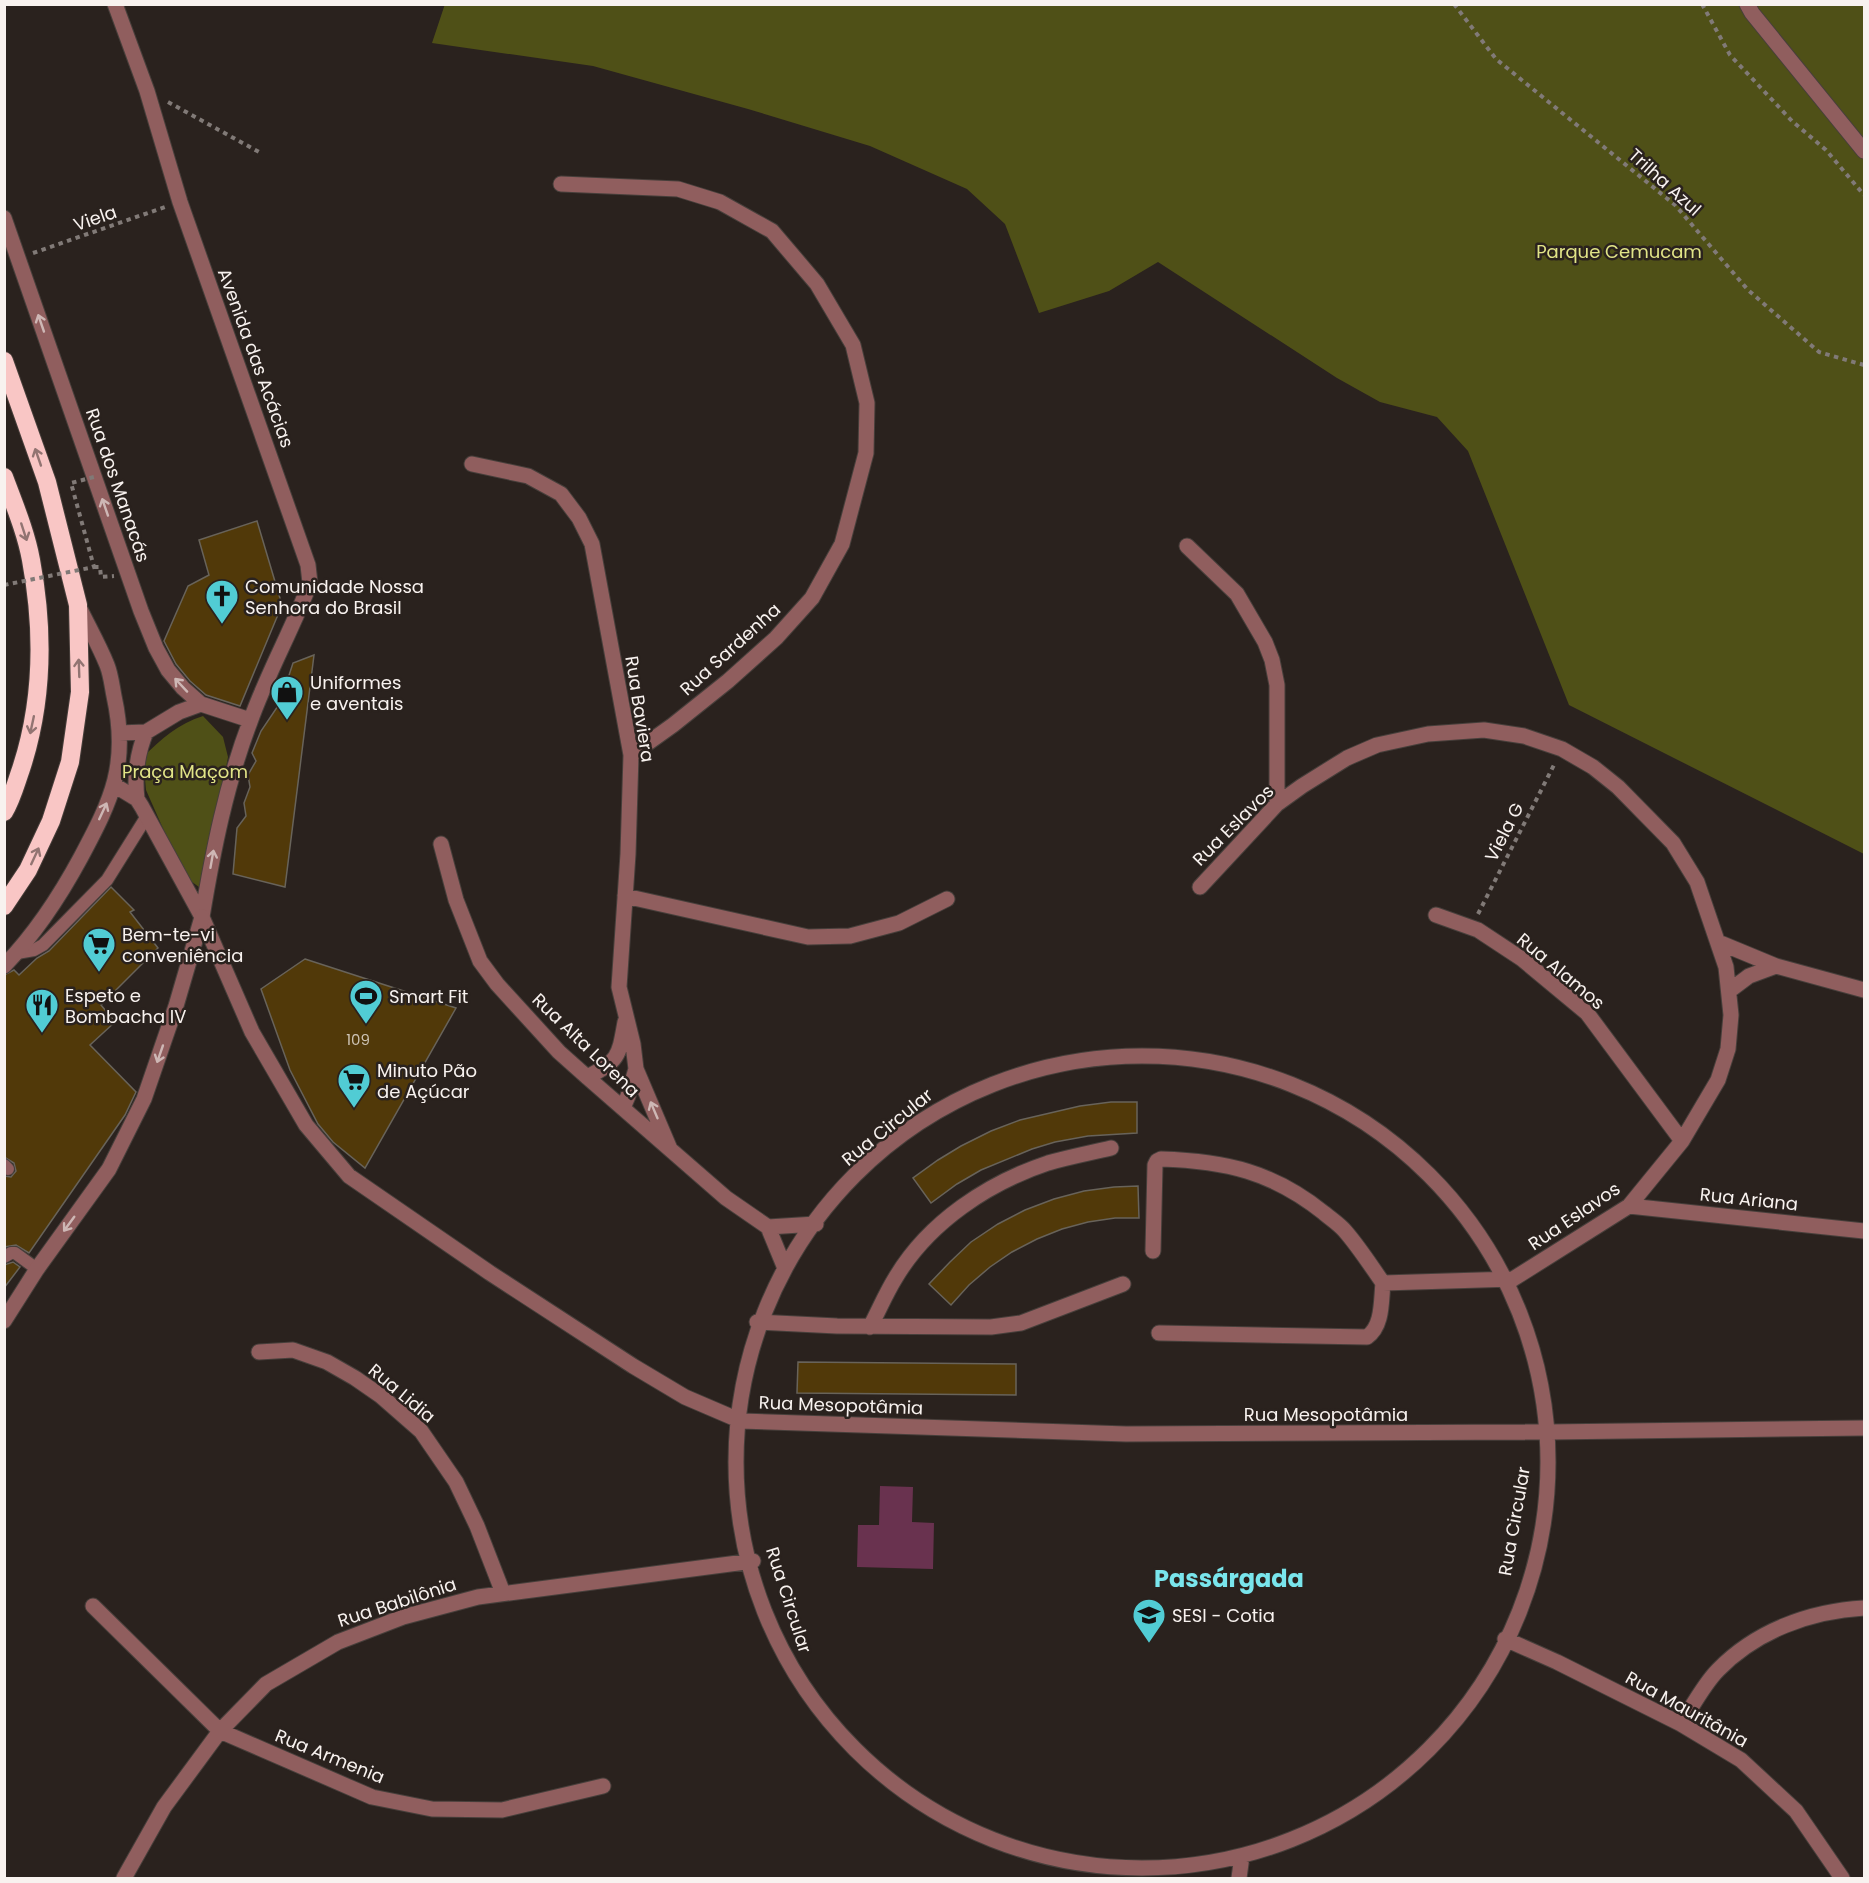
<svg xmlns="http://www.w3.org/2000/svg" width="1869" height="1883" viewBox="0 0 1869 1883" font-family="Poppins,sans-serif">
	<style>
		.green { fill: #4f5017 }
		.water { fill: #69324f }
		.building { fill: #513909; stroke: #68635a; stroke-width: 1.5 }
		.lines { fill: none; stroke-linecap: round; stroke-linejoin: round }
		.service-casing { stroke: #473f3b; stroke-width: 14 }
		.minor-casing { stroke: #473f3b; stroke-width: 17 }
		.tertiary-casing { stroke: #473f3b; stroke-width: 17 }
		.motorway-casing { stroke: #473f3b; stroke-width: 20 }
		.path { stroke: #817a77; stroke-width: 4; stroke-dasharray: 4.5 4.5; stroke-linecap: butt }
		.service { stroke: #905e5e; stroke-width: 12 }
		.minor { stroke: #905e5e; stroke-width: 15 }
		.tertiary { stroke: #905e5e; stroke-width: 15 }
		.motorway { stroke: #f9c6c5; stroke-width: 18 }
		.path-bridge { stroke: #817a77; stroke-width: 4; stroke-dasharray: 4.5 4.5; stroke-linecap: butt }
		.oneway { stroke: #ceb7b5 }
		.oneway2 { stroke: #927472 }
		.labels { text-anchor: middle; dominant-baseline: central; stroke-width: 5; stroke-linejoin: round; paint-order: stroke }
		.number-label { font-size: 15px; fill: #cec4b6 }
		.street-label { font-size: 18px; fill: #f8f2ef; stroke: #2a221e }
		.park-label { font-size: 18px; fill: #e1e487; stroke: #2a221e }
		.poi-label { font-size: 18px; fill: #f8f2ef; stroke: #2a221e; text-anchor: start }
		.district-label { font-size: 24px; font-weight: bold; fill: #79e5ec; stroke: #2a221e }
	</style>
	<rect width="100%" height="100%" fill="#2a221e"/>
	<path class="green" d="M445,4L1864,5V854L1569,705L1468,451L1437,417L1380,402L1337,378L1158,262L1109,291L1039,313L1005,224L967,189L870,146L748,109L593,66L432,43Z
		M203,716L223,737L228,757L203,890L184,876L146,790L143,757C161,739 178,724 203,716Z"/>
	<path class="water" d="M880,1486L913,1487L912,1522L934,1523L933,1569L857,1567L858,1525H879Z"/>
	<path class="building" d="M257,521L282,605L240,706L206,695L190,681L176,664L164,641L188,586L209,575L199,540Z
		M314,655L285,887L233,874L237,828L246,816L244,803L250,787L248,775L256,761L252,753L261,731L280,703L293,663Z
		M111,887L134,910L130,912L158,948L101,1005L115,1022L90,1045L136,1092L125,1115L29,1253L16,1245L4,1247V1176L11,1177L16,1171L14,1163L4,1157V975L14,970L19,975L37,958L49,951Z
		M305,959L456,1008L365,1168L333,1142L318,1124L290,1070L261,989Z
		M1111,1102H1137V1133L1088,1136L1055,1142L1032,1149L981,1170L957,1184L931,1203L913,1178L938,1160L961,1146L991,1131L1020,1120L1080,1106Z
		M1138,1186L1139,1218H1115L1088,1222L1062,1229L1037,1239L1012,1252L990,1267L969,1285L951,1305L929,1284L950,1262L971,1242L998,1224L1025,1210L1054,1199L1084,1191L1114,1187Z
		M13,1262L20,1267L4,1288V1265Z
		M798,1362L1016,1364V1395L797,1393Z"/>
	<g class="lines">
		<g class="service-casing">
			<path id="service" d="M17,953L34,950L43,945L107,880L147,816
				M4,1165L8,1169
				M4,1257L11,1253H15L37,1269"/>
		</g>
		<g class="minor-casing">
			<path id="minor" d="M115,4L147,91L180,202L308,565L310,583C292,630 267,674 250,722C226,785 213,851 202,917
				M1747,4L1752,13L1864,151
				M561,184L678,189L720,202L772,231L817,284L853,345L867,403L866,453L842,544L812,598L776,638L728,681L673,725L631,755
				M4,218L141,611L156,648L168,670L183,688L201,704L250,720
				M472,464L528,476L561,494L579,518L592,544L631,755L628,854L619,987L633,1044L636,1069L628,1096L623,1108
				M1187,546L1237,594L1265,642L1272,660L1277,685V804
				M119,733L146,732L179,712L201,704
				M114,785L137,799L142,807L202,917L252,1032L306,1125L349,1176L490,1273L633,1366L685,1397L741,1421L1126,1434L1549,1432L1864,1428
				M137,799C134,774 137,754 146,732
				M441,844L456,900L480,961L497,984L559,1052L587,1077L726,1198L768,1227L784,1266
				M1200,887L1277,804L1302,786L1347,758L1377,745L1428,734L1484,730L1524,736L1562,749L1593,767L1618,787L1673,843L1697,882L1726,967L1731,1015L1728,1049L1718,1080L1682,1141L1629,1206L1513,1279
				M625,896L808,937L850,936L899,923L947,899
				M1436,915L1478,930L1522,959L1587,1013L1682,1141
				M1718,942L1776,966L1864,990
				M4,966C35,934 60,896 81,857C112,799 129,764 114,696C112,686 111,675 107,665C99,645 88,626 79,607
				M1729,991L1749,976L1776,966
				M736 1462a406 406 0 1 1 812 0a406 406 0 1 1-812 0Z
				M636,1069L670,1149
				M587,1077C619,1061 619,1056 625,1022
				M1629,1206L1864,1231
				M768,1227L816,1224
				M1153,1251L1155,1165L1157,1161L1161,1159C1226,1161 1273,1172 1324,1213C1331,1219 1339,1224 1345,1231C1359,1247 1371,1266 1383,1283C1381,1301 1383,1326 1367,1337L1159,1333
				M1383,1283L1513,1279
				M757,1322L837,1326L991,1327L1021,1323L1123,1284
				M870,1327C879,1310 886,1293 896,1277C929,1222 988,1183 1048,1163C1069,1157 1090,1153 1111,1148
				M259,1352L293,1350L327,1362L355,1378L381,1396L421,1431L456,1482L477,1526L503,1593
				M93,1606L220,1731L372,1797L432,1809L502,1810L603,1786
				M1505,1639L1557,1662L1681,1724L1741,1760L1796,1811L1842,1878
				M1681,1724C1692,1707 1704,1684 1718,1670C1756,1631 1810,1611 1864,1608
				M124,1878L164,1807L220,1731L266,1684L338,1642L403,1617L478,1597L753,1561
				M1239,1878L1242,1856"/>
		</g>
		<g class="tertiary-casing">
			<path id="tertiary" d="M4,1321L37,1269L109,1169L144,1099L176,1006L202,917"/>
		</g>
		<g class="motorway-casing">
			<path id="motorway" d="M4,361L47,482L78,605L80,692L70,762L51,821L28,870L4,906
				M4,477C14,504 26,532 31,560C44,630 43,702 21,769C16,783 12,799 4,812"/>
		</g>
		<path class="path" d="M1454,4L1496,59L1675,205L1748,290L1819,352L1864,365
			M1702,4L1730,55L1792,121L1826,150L1864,195
			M168,102L259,152
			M33,253L165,207
			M94,567H100L101,577L114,576
			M1478,914L1555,763"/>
		<use href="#service" class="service"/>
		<use href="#minor" class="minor"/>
		<use href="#tertiary" class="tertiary"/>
		<use href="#motorway" class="motorway"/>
		<path class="path-bridge" d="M4,585L94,567L71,483L94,477"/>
	</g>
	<defs><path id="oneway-shaft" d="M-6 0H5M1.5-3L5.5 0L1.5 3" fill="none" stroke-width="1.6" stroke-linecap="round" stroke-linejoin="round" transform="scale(1.5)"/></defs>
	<g class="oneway">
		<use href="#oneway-shaft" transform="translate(41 323) rotate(-109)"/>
		<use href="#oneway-shaft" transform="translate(105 507) rotate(-109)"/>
		<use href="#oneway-shaft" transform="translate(181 685) rotate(-133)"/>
		<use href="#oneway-shaft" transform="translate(103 811) rotate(-65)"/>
		<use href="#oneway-shaft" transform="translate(212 859) rotate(-80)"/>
		<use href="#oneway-shaft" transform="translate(160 1054) rotate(109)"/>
		<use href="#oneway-shaft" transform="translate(654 1110) rotate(-113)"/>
		<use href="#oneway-shaft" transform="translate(69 1224) rotate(126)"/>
	</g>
	<g class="oneway2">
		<use href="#oneway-shaft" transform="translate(38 457) rotate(-109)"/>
		<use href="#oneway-shaft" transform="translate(24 532) rotate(72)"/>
		<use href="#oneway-shaft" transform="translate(79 668) rotate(-92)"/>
		<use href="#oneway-shaft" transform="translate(32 725) rotate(102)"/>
		<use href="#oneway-shaft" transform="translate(35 856) rotate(-65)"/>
	</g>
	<defs>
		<g id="church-pin" transform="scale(1.725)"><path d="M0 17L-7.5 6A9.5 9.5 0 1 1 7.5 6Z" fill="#51ccd4" stroke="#2a221e"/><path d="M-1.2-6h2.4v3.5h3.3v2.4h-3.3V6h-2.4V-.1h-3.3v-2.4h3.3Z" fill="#111"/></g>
		<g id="shop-pin" transform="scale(1.725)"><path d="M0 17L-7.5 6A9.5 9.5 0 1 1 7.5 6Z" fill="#51ccd4" stroke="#2a221e"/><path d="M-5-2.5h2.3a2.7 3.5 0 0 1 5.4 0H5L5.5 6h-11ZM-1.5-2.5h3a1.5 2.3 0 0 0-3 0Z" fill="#111"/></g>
		<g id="supermarket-pin" transform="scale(1.725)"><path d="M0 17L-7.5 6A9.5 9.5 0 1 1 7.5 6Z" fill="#51ccd4" stroke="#2a221e"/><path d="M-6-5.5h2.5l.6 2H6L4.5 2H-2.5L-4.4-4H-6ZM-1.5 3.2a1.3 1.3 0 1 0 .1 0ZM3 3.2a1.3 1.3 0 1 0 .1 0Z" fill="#111"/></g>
		<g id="stadium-pin" transform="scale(1.725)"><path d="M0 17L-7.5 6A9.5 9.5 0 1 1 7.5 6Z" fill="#51ccd4" stroke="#2a221e"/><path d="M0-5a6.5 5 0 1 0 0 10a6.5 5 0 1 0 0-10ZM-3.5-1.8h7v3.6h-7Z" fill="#111"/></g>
		<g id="restaurant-pin" transform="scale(1.725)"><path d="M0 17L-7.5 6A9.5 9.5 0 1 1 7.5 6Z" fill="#51ccd4" stroke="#2a221e"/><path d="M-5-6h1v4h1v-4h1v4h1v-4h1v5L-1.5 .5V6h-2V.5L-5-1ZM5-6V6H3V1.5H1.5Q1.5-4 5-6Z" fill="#111"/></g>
		<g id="school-pin" transform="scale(1.725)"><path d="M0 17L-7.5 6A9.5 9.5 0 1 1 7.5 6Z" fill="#51ccd4" stroke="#2a221e"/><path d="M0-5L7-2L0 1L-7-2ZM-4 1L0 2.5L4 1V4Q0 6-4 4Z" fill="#111"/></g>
	</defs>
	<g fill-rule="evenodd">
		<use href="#church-pin" x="222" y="596"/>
		<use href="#shop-pin" x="287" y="692"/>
		<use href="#supermarket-pin" x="99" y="944"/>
		<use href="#stadium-pin" x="366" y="996"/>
		<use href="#restaurant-pin" x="42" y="1005"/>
		<use href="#supermarket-pin" x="354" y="1080"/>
		<use href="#school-pin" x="1149" y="1615"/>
	</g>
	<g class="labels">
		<g class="number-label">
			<text x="358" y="1039">109</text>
		</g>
		<g class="street-label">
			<text transform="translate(1665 182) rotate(42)">Trilha Azul</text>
			<text transform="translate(95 218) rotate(-19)">Viela</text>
			<text transform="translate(256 358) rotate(70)">Avenida das Acácias</text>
			<text transform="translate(118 485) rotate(71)">Rua dos Manacás</text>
			<text transform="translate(730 649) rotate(-42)">Rua Sardenha</text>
			<text transform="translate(640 709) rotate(81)">Rua Baviera</text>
			<text transform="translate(1233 825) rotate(-45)">Rua Eslavos</text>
			<text transform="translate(1504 832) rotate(-63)">Viela G</text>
			<text transform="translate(1561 971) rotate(40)">Rua Alamos</text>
			<text transform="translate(586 1045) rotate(44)">Rua Alta Lorena</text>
			<text transform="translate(887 1127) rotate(-39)">Rua Circular</text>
			<text transform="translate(1749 1199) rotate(6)">Rua Ariana</text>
			<text transform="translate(1574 1216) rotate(-34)">Rua Eslavos</text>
			<text transform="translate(402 1393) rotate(40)">Rua Lidia</text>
			<text transform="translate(841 1405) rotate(2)">Rua Mesopotâmia</text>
			<text x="1326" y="1414">Rua Mesopotâmia</text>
			<text transform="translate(1514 1521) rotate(-80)">Rua Circular</text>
			<text transform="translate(789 1600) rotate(72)">Rua Circular</text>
			<text transform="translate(397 1602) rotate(-18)">Rua Babilônia</text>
			<text transform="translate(1687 1709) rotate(29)">Rua Mauritânia</text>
			<text transform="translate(330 1756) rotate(22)">Rua Armenia</text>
		</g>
		<g class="park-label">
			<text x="1619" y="251">Parque Cemucam</text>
			<text x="185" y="771">Praça Maçom</text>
		</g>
		<g class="poi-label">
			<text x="245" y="586">Comunidade Nossa<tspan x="245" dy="21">Senhora do Brasil</tspan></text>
			<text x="310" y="682">Uniformes<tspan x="310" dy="21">e aventais</tspan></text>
			<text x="122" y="934">Bem-te-vi<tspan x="122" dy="21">conveniência</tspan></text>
			<text x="65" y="995">Espeto e<tspan x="65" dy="21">Bombacha IV</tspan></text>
			<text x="389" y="996">Smart Fit</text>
			<text x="377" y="1070">Minuto Pão<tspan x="377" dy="21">de Açúcar</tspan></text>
			<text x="1172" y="1615">SESI - Cotia</text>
		</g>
		<g class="district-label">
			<text x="1229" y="1578">Passárgada</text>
		</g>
	</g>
	<rect width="1869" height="1883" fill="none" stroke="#f8f2ef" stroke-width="12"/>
</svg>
